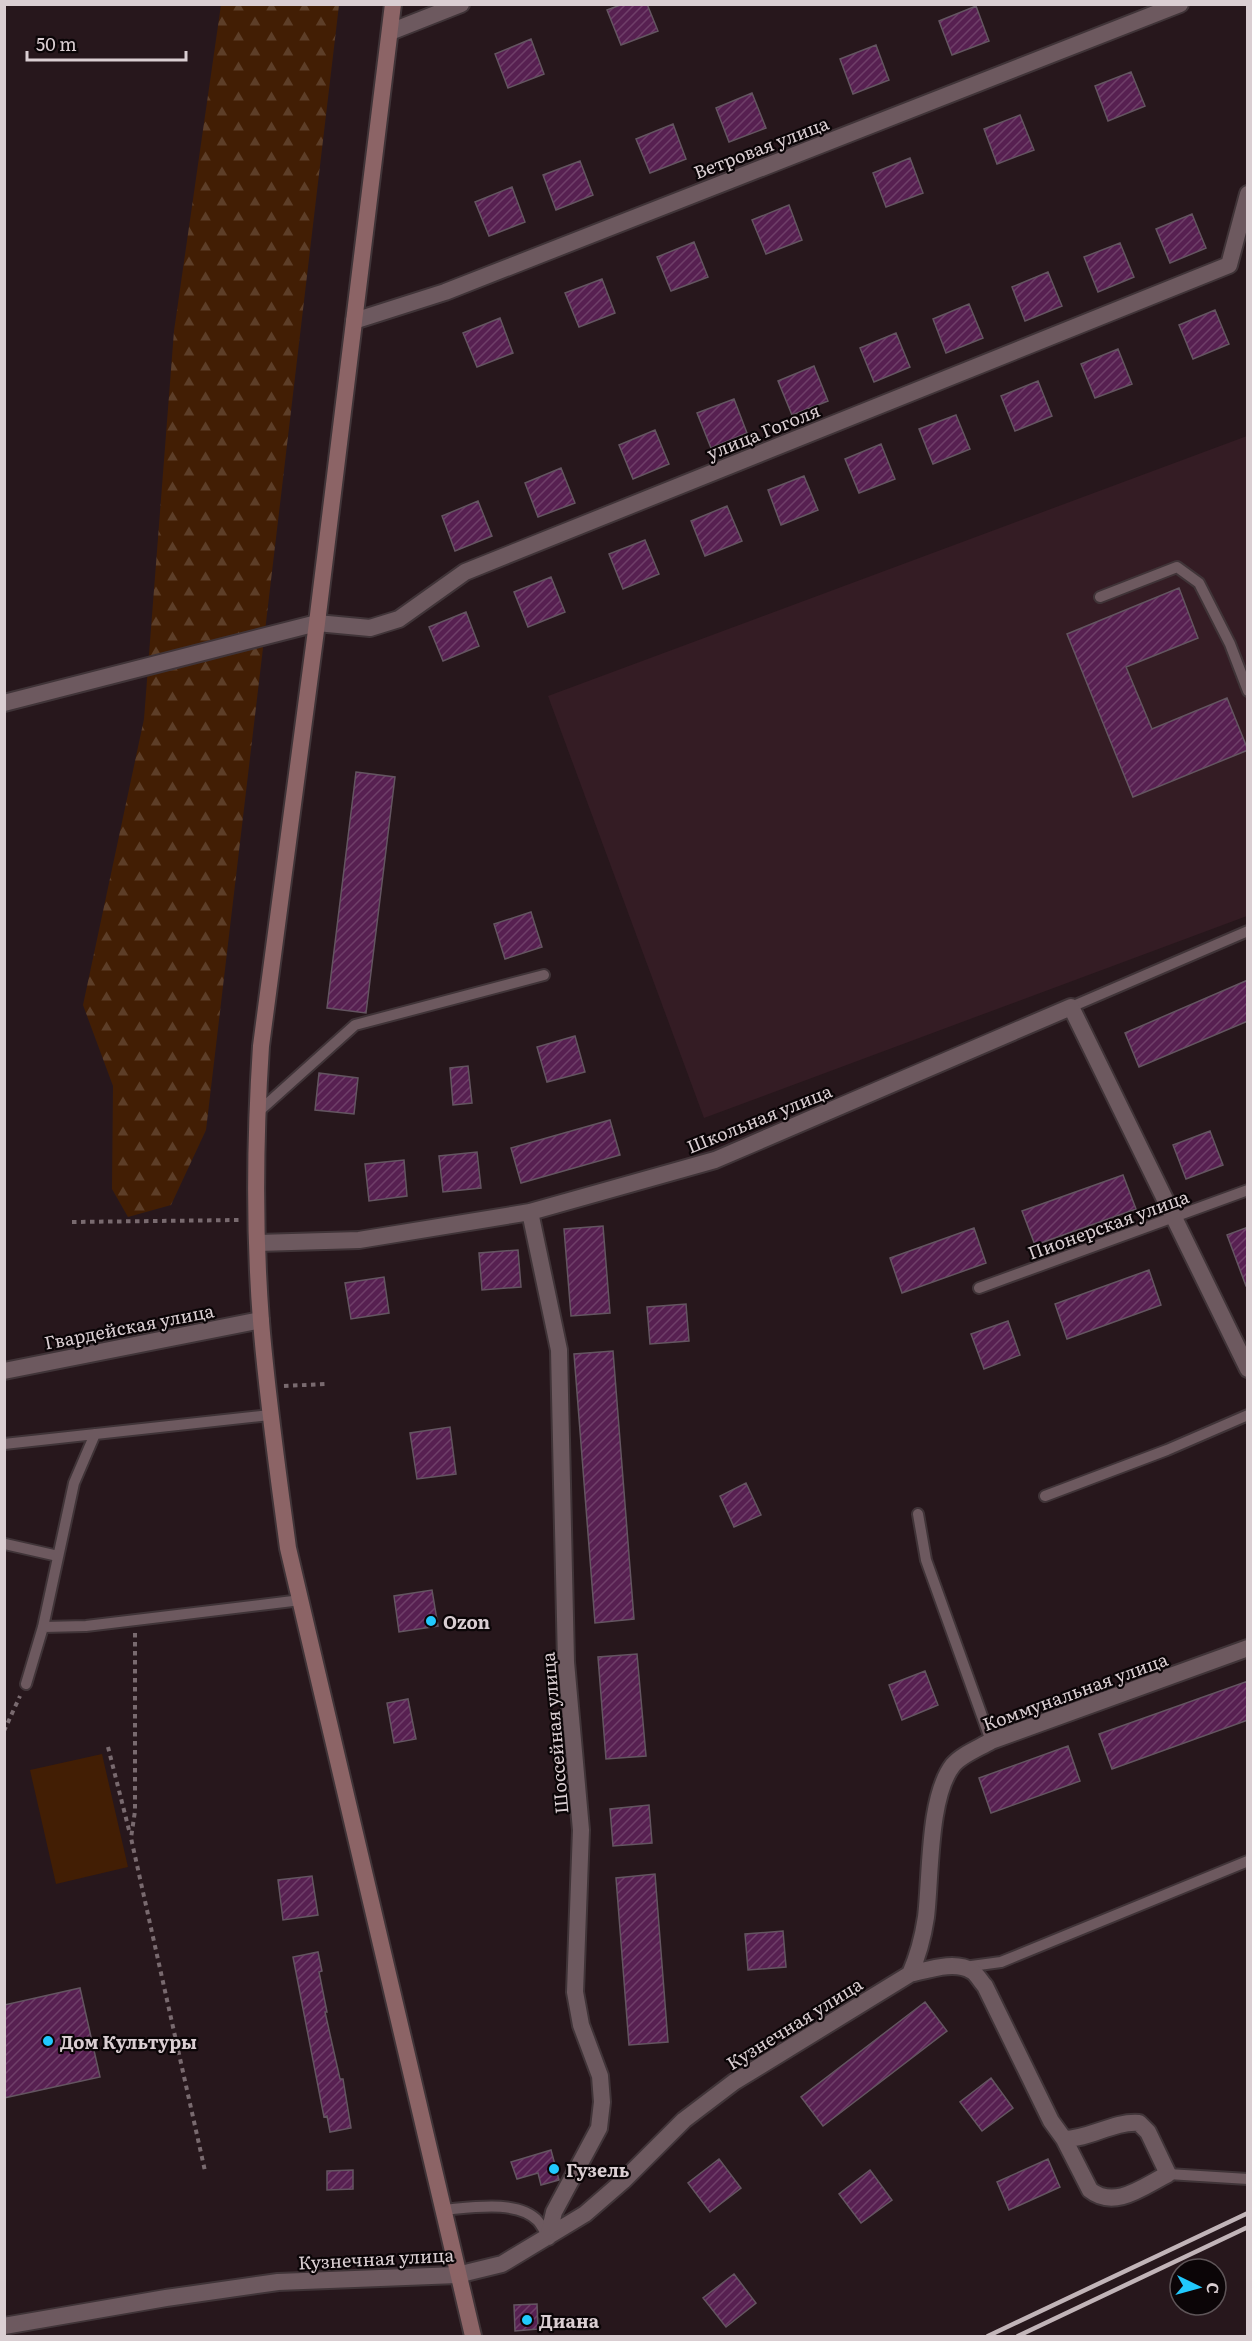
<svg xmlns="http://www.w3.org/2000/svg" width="1252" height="2341" viewBox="0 0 1252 2341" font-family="Literata,serif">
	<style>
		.built { fill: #341c24 }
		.forest { fill: url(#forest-firs) }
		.garden { fill: #421e04 }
		.building { fill: url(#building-hatch); stroke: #645561; stroke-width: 1.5 }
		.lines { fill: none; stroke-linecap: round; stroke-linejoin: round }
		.service-casing { stroke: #403438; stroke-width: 14 }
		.minor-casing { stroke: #403438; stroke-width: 20 }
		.tertiary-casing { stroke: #403438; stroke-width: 20 }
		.secondary-casing { stroke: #403438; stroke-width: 20 }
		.path { stroke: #796a6f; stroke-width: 4; stroke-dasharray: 4.5 4.5; stroke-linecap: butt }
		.service { stroke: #6d595f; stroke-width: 10 }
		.minor { stroke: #6d595f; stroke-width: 16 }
		.tertiary { stroke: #6d595f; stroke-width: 16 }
		.secondary { stroke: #8c6466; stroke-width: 16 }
		.rail { stroke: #c1b4b8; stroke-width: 4.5 }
		.poi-dot { fill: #21c9fd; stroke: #0b0507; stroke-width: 2 }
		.labels { text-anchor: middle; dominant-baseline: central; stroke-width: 4.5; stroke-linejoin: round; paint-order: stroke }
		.street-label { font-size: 18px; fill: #daced2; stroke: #0b0507 }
		.poi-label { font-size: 18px; font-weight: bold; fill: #daced2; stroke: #0b0507; text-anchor: start }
	</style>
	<defs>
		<pattern id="forest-firs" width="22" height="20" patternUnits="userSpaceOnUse" patternTransform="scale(1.5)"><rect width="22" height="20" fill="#421e04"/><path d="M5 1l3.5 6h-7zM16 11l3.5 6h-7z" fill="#5d3e28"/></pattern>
		<pattern id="building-hatch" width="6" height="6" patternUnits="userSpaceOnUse" patternTransform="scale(1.5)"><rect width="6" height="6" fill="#572051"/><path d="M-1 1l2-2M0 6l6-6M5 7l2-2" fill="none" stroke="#6f3f69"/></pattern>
	</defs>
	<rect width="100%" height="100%" fill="#27171c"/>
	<path class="built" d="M1247,436V916L704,1118L548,696Z"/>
	<path class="forest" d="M221,5H339L206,1130L171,1205L128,1217L112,1189L113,1086L83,1005L144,719L174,331Z"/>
	<path class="garden" d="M102,1754L128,1867L56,1884L30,1770Z"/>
	<path class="building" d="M623,4H647L658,31L621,45L607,10Z
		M976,6L989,41L952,55L939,21Z
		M531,39L544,74L508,88L495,54Z
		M876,45L889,80L853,94L840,59Z
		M1131,72L1145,106L1108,121L1095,86Z
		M752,93L766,128L729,142L716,108Z
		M1020,115L1034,150L997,164L984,129Z
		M673,124L686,159L650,173L636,139Z
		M910,158L923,193L886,207L873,173Z
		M580,161L593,195L556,210L543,175Z
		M512,187L525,222L489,236L475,202Z
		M789,205L802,240L766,254L752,220Z
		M1192,214L1206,248L1170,263L1156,229Z
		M694,242L708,277L671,291L657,257Z
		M1120,243L1134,277L1098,292L1084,257Z
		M1048,272L1062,306L1025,321L1012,287Z
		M602,279L615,313L579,327L565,293Z
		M969,304L983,338L946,353L933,319Z
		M1215,310L1229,344L1193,359L1179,325Z
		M500,318L513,353L477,367L463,333Z
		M896,333L910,367L874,382L860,348Z
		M1118,349L1132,384L1095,398L1081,364Z
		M814,366L828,401L792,415L778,381Z
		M1038,381L1052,416L1015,431L1001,396Z
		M734,399L747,433L711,448L697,413Z
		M956,415L970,449L933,464L919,429Z
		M655,430L669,464L633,479L619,445Z
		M881,444L895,479L859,493L845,459Z
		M561,468L575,503L538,517L525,483Z
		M804,476L818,510L781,525L768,490Z
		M478,501L492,536L455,551L442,516Z
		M727,506L742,541L705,556L691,521Z
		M645,540L659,574L623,589L609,554Z
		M551,577L565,612L528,627L514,592Z
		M1179,588L1198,638L1126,667L1152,729L1227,698L1248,750L1133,797L1067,634Z
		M466,612L479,646L443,661L429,627Z
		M356,772L395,777L366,1013L327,1008Z
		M531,912L542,947L505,959L494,924Z
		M1248,980V1021L1139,1067L1125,1033Z
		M575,1036L585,1072L547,1082L537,1047Z
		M468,1066L472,1103L453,1105L450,1068Z
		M319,1073L358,1078L354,1114L315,1110Z
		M610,1120L620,1155L521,1183L511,1148Z
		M1210,1131L1223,1165L1186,1179L1173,1145Z
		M477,1152L481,1188L443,1192L439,1156Z
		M404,1160L407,1196L369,1201L365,1164Z
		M1123,1175L1136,1209L1035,1245L1022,1211Z
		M603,1226L610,1313L571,1316L564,1229Z
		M1248,1227V1286H1246L1227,1235Z
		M974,1228L986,1263L902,1293L890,1258Z
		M518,1250L521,1287L482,1290L479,1253Z
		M1149,1270L1161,1305L1067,1339L1055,1304Z
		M384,1277L389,1313L351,1319L345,1283Z
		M686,1304L689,1341L650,1344L647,1307Z
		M1008,1321L1020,1355L984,1369L971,1334Z
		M613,1351L634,1619L595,1623L574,1354Z
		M450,1427L456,1474L417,1479L410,1433Z
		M746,1483L761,1515L734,1527L720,1496Z
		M432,1590L438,1626L399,1632L394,1596Z
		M637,1654L646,1756L606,1759L598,1657Z
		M925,1671L938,1705L902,1720L889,1685Z
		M1248,1681V1720L1112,1769L1099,1734Z
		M408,1699L416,1739L394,1743L387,1703Z
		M1068,1746L1080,1781L991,1813L979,1778Z
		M649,1805L652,1843L613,1846L610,1809Z
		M655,1874L668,2042L629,2045L616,1878Z
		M312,1876L318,1915L283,1920L278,1880Z
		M783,1931L786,1967L748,1970L745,1934Z
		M318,1952L322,1971L319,1972L327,2012H325L340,2079H343L351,2128L330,2132L327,2116L324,2117L293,1957Z
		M80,1988L100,2077L4,2098V2005Z
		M925,2002L947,2031L823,2126L801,2097Z
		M991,2078L1013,2108L982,2131L960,2102Z
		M551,2150L559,2180L541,2185L538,2173L517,2179L511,2162Z
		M719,2159L741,2188L710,2212L688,2183Z
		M1048,2159L1060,2187L1009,2210L997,2182Z
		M353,2170V2189L327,2190V2171Z
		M870,2170L892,2200L861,2223L839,2194Z
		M734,2274L756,2303L726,2327L703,2298Z
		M537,2304L538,2329L515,2331L514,2305Z"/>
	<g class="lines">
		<g class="service-casing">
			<path id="service" d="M1100,597L1177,567L1199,583L1230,644L1248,691
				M1071,1007L1248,931
				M257,1113L355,1025L544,975
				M979,1288L1248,1190
				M4,1444L270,1415
				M1045,1496L1167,1450L1248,1415
				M918,1514L926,1560L991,1741
				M5,1544L58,1556
				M43,1627L86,1626L301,1600
				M26,1684L43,1627L74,1483L95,1434
				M964,1967L1001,1962L1248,1861
				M1168,2174L1248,2179
				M442,2210C469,2208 518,2199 538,2221C542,2226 545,2232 548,2237"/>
		</g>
		<g class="minor-casing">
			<path id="minor" d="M390,32L461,4
				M354,321L445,292L1180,4
				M4,703L317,623L370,628L399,619L465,572L1229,265L1248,194
				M530,1212L559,1350L566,1662L581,1830L575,1992L581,2025L600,2076L602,2102L599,2128L554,2212L548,2237
				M258,1243L359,1240L530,1212L715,1160L1071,1007L1248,1369
				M4,1371L261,1320
				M910,1974C918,1956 923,1937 926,1917C931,1876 928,1797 953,1765C961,1755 979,1748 991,1741L1248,1648
				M457,2275L502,2264L585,2214L623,2181L684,2120L734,2082L910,1974C928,1970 955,1960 972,1971C977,1974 981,1982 985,1986L1051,2121L1064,2139L1090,2190C1115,2210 1144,2186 1168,2174L1148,2132L1139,2123C1113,2121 1090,2139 1064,2139"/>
		</g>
		<g class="tertiary-casing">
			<path id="tertiary" d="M4,2326L166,2298L278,2282L457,2275"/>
		</g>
		<g class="secondary-casing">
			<path id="secondary" d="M393,4L317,623L261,1046C255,1137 254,1230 261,1321C267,1397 278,1473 288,1548L473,2336"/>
		</g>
		<path class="path" d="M72,1222L239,1220
			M284,1386L325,1384
			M135,1633V1811L131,1838L205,2171
			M4,1731L20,1696
			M108,1747L130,1834"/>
		<use href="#service" class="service"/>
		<use href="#minor" class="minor"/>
		<use href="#tertiary" class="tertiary"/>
		<use href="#secondary" class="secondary"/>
		<path class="rail" d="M988,2336L1248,2213
			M1018,2336L1248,2227"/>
	</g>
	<g class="poi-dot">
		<circle cx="431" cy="1621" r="6"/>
		<circle cx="48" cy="2041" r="6"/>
		<circle cx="554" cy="2169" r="6"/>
		<circle cx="527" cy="2320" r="6"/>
	</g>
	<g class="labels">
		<g class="street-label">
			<text transform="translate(761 147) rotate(-21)">Ветровая улица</text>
			<text transform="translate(763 431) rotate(-22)">улица Гоголя</text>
			<text transform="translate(759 1118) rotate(-22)">Школьная улица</text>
			<text transform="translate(1108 1224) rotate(-20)">Пионерская улица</text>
			<text transform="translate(129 1326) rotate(-11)">Гвардейская улица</text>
			<text transform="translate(1075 1691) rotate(-20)">Коммунальная улица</text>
			<text transform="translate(554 1733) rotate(-95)">Шоссейная улица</text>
			<text transform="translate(794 2023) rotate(-32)">Кузнечная улица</text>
			<text transform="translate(376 2258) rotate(-3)">Кузнечная улица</text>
		</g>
		<g class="poi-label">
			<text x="443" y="1621">Ozon</text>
			<text x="60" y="2041">Дом Культуры</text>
			<text x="566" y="2169">Гузель</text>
			<text x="539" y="2320">Диана</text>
		</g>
	</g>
	<rect width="1252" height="2341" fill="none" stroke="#daced2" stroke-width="12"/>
	<g transform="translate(1198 2287) rotate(95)"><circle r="28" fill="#0b0507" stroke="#5e5558" stroke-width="1.5"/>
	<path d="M0-4.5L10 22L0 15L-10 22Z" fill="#21c9fd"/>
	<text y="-9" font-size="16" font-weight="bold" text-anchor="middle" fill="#daced2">С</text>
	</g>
	<path d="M27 51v9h159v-9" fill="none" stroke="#daced2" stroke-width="3"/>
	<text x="36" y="51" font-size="18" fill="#daced2" stroke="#0b0507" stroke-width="4.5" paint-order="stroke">50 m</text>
</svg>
